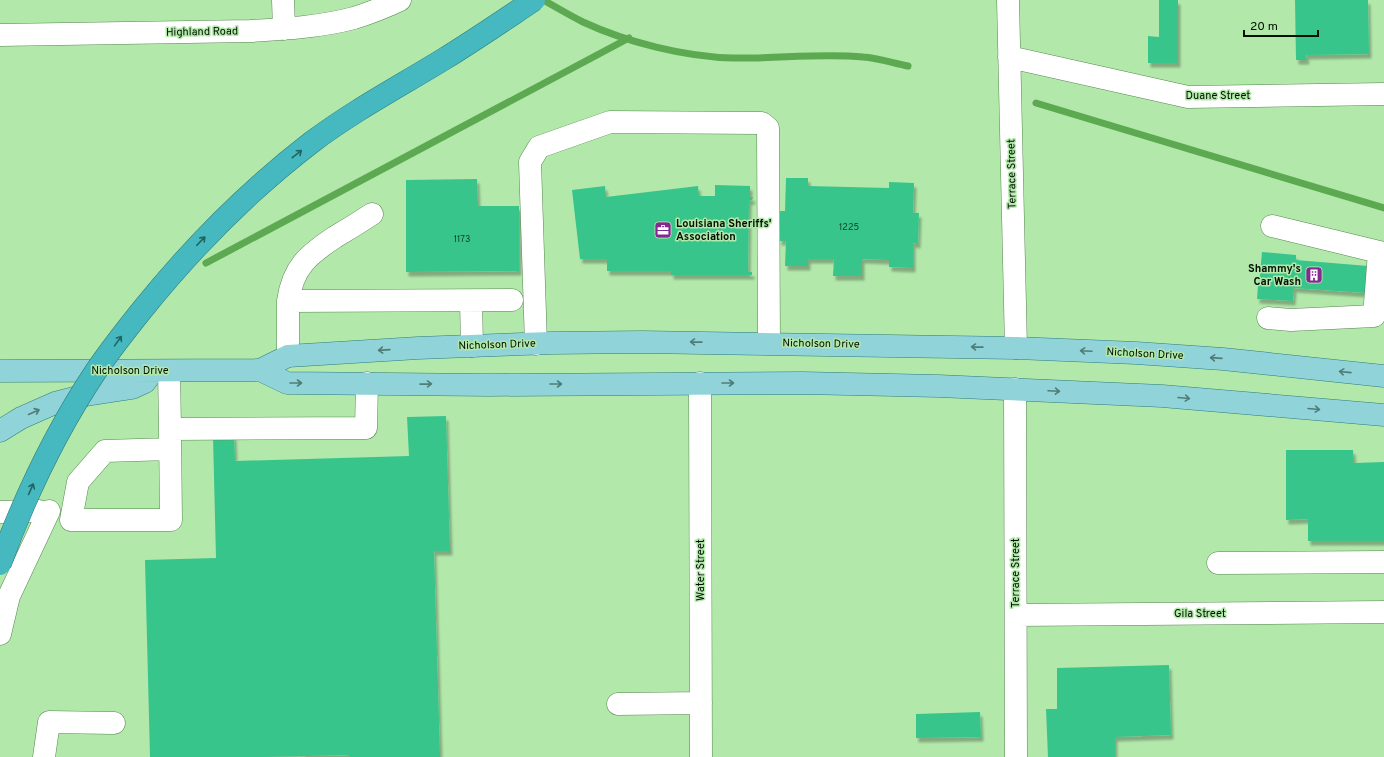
<svg xmlns="http://www.w3.org/2000/svg" width="1384" height="757" viewBox="0 0 1384 757" font-family="Overpass,sans-serif">
	<style>
		.lines { fill: none; stroke-linecap: round; stroke-linejoin: round }
		.stream { stroke: #5ca951; stroke-width: 7 }
		.building { fill: #38c58c; filter: url(#shadow) }
		.minor-casing { stroke: #56864f; stroke-width: 23 }
		.major-casing { stroke: #2e7d7c; stroke-width: 23 }
		.minor { stroke: #fff; stroke-width: 22 }
		.major { stroke: #90d4d9; stroke-width: 22 }
		.highway-bridge-casing { stroke: #2e7d7c; stroke-width: 23; stroke-linecap: butt }
		.highway-bridge { stroke: #46b8bf; stroke-width: 22 }
		.oneway { stroke: #246460 }
		.oneway2 { stroke: #507c77 }
		.labels { text-anchor: middle; dominant-baseline: central; stroke-width: 3; stroke-linejoin: round; paint-order: stroke }
		.number-label { font-size: 9px; fill: #0f3d23 }
		.street-label { font-size: 11px; fill: #011000; stroke: #b3e8ab }
		.poi-label { font-size: 11px; font-weight: bold; fill: #011000; stroke: #b3e8ab; text-anchor: start }
	</style>
	<defs>
		<filter id="shadow"><feDropShadow dx="2.5" dy="4.5" stdDeviation="1" flood-color="#0004"/></filter>
	</defs>
	<rect width="100%" height="100%" fill="#b3e8ab"/>
	<g class="lines">
		<path class="stream" d="M543,0C556,7 569,15 583,22C626,42 685,57 733,58C776,59 820,53 863,57C878,58 893,63 908,66
			M1036,103L1384,208
			M206,263L629,38"/>
	</g>
	<path class="building" d="M1159,0H1178V63H1148V36L1159,37Z
		M1295,0H1368L1369,54L1306,55L1307,60H1296Z
		M786,178H808V186L889,188V182L914,183L913,213H919L918,244L913,243V268L889,267V260L862,259V276H833L834,259H808V266H785L786,241H779L780,211H785Z
		M477,179L478,206H519V271L406,272V180Z
		M715,185L750,186V197H753L752,200L749,201L748,272H752V275H671V271H607V259H580L572,190L605,186L606,197L698,186L699,196H715Z
		M1262,252L1296,255V260L1368,266L1366,293L1294,288L1293,301L1257,299L1258,285H1259Z
		M446,416L450,551H434L440,757H349V755L264,757H150L145,560L216,558L213,436L234,435L235,461L409,456L407,417Z
		M1286,450H1353L1354,463L1384,462V541H1308V519L1286,520Z
		M1169,665L1171,735L1115,737V757H1048L1046,709H1057V668Z
		M980,712L981,737L916,738V714Z"/>
	<g class="lines">
		<g class="minor-casing">
			<path id="minor" d="M283,0L284,29
				M1008,0L1016,348
				M0,35L250,31C285,29 320,27 354,18C370,13 385,7 400,0
				M1009,57L1188,97L1384,94
				M1272,226L1379,252L1376,291L1384,292
				M288,301C293,267 308,255 335,237C347,230 360,222 372,214
				M471,301L472,346
				M1268,318L1291,320L1374,316L1376,291
				M536,344L530,162L539,147L610,122L762,123L768,128L769,343
				M288,356V301L512,300
				M169,371L170,429L366,428L367,383
				M700,383L701,757
				M1015,389L1016,757
				M170,429L171,520H71L78,482L105,451L170,449
				M0,512L39,511
				M1218,563L1384,562
				M1016,615L1384,612
				M0,634L9,596L49,511
				M618,704L701,703
				M44,757L49,722L114,723"/>
		</g>
		<g class="major-casing">
			<path id="major" d="M260,370L287,383L490,385L803,383L938,386L1162,396L1384,415
				M0,371L260,370L288,356L418,348L551,343L642,342L1016,348L1136,353L1223,359L1384,376
				M0,431L21,418L55,403L86,395L132,388L145,382L153,371"/>
		</g>
		<use href="#minor" class="minor"/>
		<use href="#major" class="major"/>
		<g class="highway-bridge-casing">
			<path id="highway-bridge" d="M0,564C25,496 56,431 96,371C110,350 126,330 142,310C192,248 248,191 312,142C353,111 400,86 444,59C475,40 504,20 534,0"/>
		</g>
		<use href="#highway-bridge" class="highway-bridge"/>
	</g>
	<defs><path id="oneway-shaft" d="M-6 0H5M1.5-3L5.5 0L1.5 3" fill="none" stroke-width="1.6" stroke-linecap="round" stroke-linejoin="round"/></defs>
	<g class="oneway">
		<use href="#oneway-shaft" transform="translate(297 154) rotate(-38)"/>
		<use href="#oneway-shaft" transform="translate(201 241) rotate(-46)"/>
		<use href="#oneway-shaft" transform="translate(118 341) rotate(-54)"/>
		<use href="#oneway-shaft" transform="translate(31 489) rotate(-66)"/>
	</g>
	<g class="oneway2">
		<use href="#oneway-shaft" transform="translate(696 342) rotate(-179)"/>
		<use href="#oneway-shaft" transform="translate(977 347) rotate(-179)"/>
		<use href="#oneway-shaft" transform="translate(384 350) rotate(176)"/>
		<use href="#oneway-shaft" transform="translate(1086 351) rotate(-177)"/>
		<use href="#oneway-shaft" transform="translate(1216 358) rotate(-176)"/>
		<use href="#oneway-shaft" transform="translate(1345 372) rotate(-174)"/>
		<use href="#oneway-shaft" transform="translate(296 383)"/>
		<use href="#oneway-shaft" transform="translate(728 383)"/>
		<use href="#oneway-shaft" transform="translate(426 384) rotate(-1)"/>
		<use href="#oneway-shaft" transform="translate(556 384)"/>
		<use href="#oneway-shaft" transform="translate(1054 391) rotate(3)"/>
		<use href="#oneway-shaft" transform="translate(1184 398) rotate(5)"/>
		<use href="#oneway-shaft" transform="translate(1314 409) rotate(5)"/>
		<use href="#oneway-shaft" transform="translate(34 412) rotate(-24)"/>
	</g>
	<defs>
		<g id="office-square" transform="scale(0.9)"><rect x="-9" y="-9" width="18" height="18" rx="4" fill="#842994" stroke="#b3e8ab"/><path d="M-6-3h4V-5.5h4V-3h4V5H-6ZM-1-4.5V-3h2v-1.5ZM-6 0V1H6V0Z" fill="#fff"/></g>
		<g id="building-square" transform="scale(0.9)"><rect x="-9" y="-9" width="18" height="18" rx="4" fill="#842994" stroke="#b3e8ab"/><path d="M-4-6H4V6H1V3H-1V6H-4ZM-2.5-4.3h1.7v1.8h-1.7ZM.8-4.3h1.7v1.8H.8ZM-2.5-1h1.7V.8h-1.7ZM.8-1h1.7V.8H.8Z" fill="#fff"/></g>
	</defs>
	<g fill-rule="evenodd">
		<use href="#office-square" x="663" y="230"/>
		<use href="#building-square" x="1314" y="275"/>
	</g>
	<g class="labels">
		<g class="number-label">
			<text x="849" y="227">1225</text>
			<text x="462" y="239">1173</text>
		</g>
		<g class="street-label">
			<text transform="translate(202 32) rotate(-1)">Highland Road</text>
			<text x="1218" y="96">Duane Street</text>
			<text transform="translate(1012 174) rotate(-91)">Terrace Street</text>
			<text transform="translate(821 344) rotate(1)">Nicholson Drive</text>
			<text transform="translate(497 345) rotate(-2)">Nicholson Drive</text>
			<text transform="translate(1145 354) rotate(3)">Nicholson Drive</text>
			<text x="130" y="371">Nicholson Drive</text>
			<text transform="translate(701 570) rotate(-90)">Water Street</text>
			<text transform="translate(1016 573) rotate(-90)">Terrace Street</text>
			<text x="1200" y="614">Gila Street</text>
		</g>
		<g class="poi-label">
			<text x="676" y="224">Louisiana Sheriffs'<tspan x="676" dy="13">Association</tspan></text>
			<text x="1301" y="269" text-anchor="end">Shammy's<tspan x="1301" dy="13">Car Wash</tspan></text>
		</g>
	</g>
	<path d="M1244 30v6h74v-6" fill="none" stroke="#011000" stroke-width="2"/>
	<text x="1250" y="30" font-size="12" fill="#011000" stroke="#b3e8ab" stroke-width="3" paint-order="stroke">20 m</text>
</svg>
